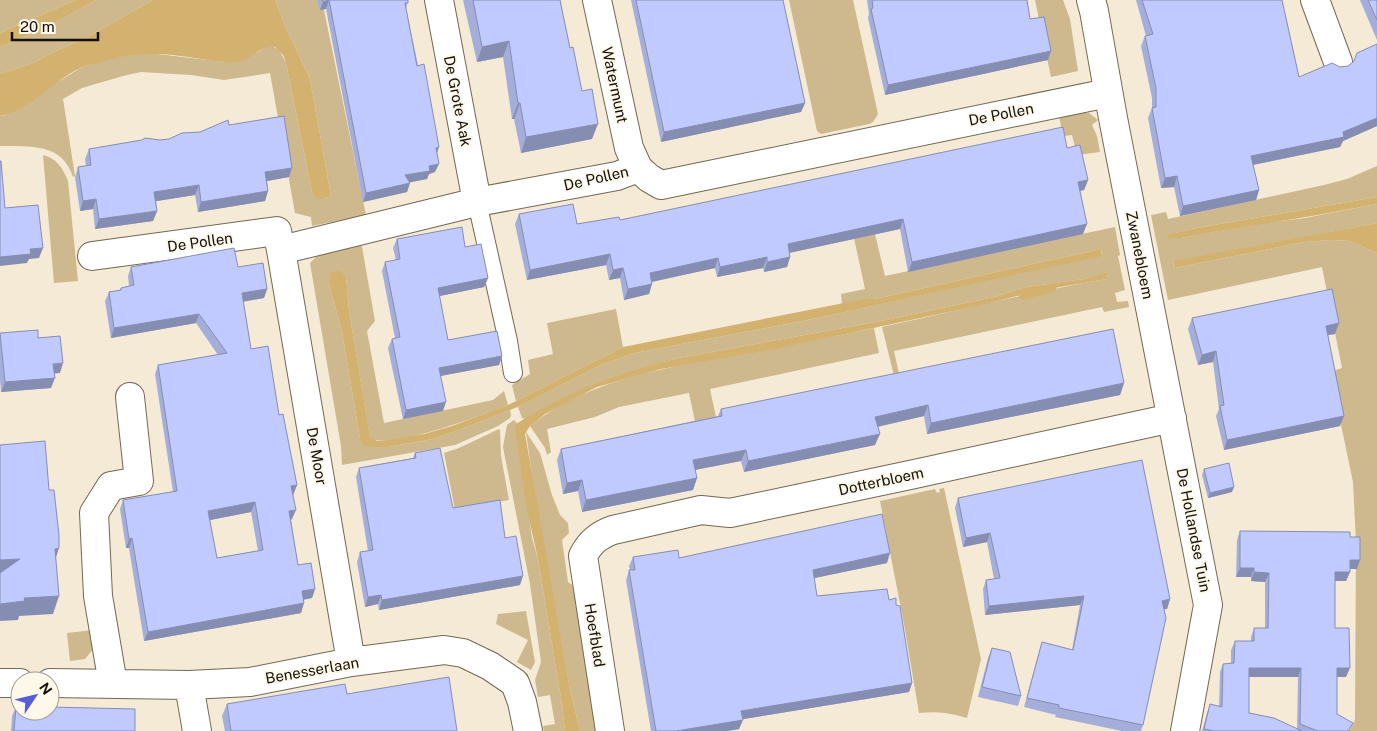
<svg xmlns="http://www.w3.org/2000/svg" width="1377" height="731" viewBox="0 0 1377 731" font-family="'Public Sans',sans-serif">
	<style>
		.green { fill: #ceb88d }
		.water { fill: #d3b270 }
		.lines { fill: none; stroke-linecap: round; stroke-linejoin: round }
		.stream { stroke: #d3b270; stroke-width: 9 }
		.lane-casing { stroke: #716855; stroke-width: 20 }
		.street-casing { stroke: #716855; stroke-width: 30 }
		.lane { stroke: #fff; stroke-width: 18 }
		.street { stroke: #fff; stroke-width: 28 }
		.wall { fill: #a5aeda; fill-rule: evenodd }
		.shaded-wall { fill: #868db2 }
		.building { fill: #c0cafe; stroke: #868db2; fill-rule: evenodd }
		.labels { text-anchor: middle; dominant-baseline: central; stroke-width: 4; stroke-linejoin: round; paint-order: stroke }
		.street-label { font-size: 15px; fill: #131009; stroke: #fef8eb }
	</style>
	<rect width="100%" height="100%" fill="#f5ead5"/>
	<path class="green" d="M0,0H76L0,33Z
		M96,0H153L82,40L58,50L33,63L0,74V47L44,29Z
		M275,0H322L366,215L312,226L311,217L295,213L270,73L224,80L191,75L141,72L123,76L82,88L63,99L75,176L73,177C62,142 30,147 0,146V116L5,115L82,67L116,57L139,54H157L225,62L258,52L266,47L272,46L279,50L286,63L312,192L323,199L331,196L310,79L286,28Z
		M789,0H853L878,114L873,122L869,124L821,134L817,131Z
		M1035,0H1063L1070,19L1078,71L1051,77Z
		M1079,111V113H1089L1098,120L1092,125L1097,136L1100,152L1077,155L1072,135L1063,136L1059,116Z
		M43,155C56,158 63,168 68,181L78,281L54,283Z
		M1377,166V197L1191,229L1167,235L1181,238L1263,223L1305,218L1377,204V223L1173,262L1175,268L1304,242L1331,240L1350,241L1377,253V731H1349L1355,720L1356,543L1353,482L1330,372L1342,368L1322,267L1168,300L1151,215L1166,212L1168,219L1324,185L1347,179Z
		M1115,227L1120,255L1118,256L1125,290L1115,293L1117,302L1128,301L1129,307L1104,312L1102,307L894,351L901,383L896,384L882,327C957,311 1031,292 1107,279V274L1084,279L1026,287L994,297L881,321L679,358C625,371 572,390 525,419L522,418L518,407L603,364L635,353L818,318L1102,255L1101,249L875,299L842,304L841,294L865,289L854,238L875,234L885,276Z
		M360,245L362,247L375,321L367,331L384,423L493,400L504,391L508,405C485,414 388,451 370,438L349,310L346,277L329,284L342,332L360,439L388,447L433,439L459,430L510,410L511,415L510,418L498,426L455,445L342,465L341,446L310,263L319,254Z
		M616,309L623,347L516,401L512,385L530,374L528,360L553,354L547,323Z
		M874,328L879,353L710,389L718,427L697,431L689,393L619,407L595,417L547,429L551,452L547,455L545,448L530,426C593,376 677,366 754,352C794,345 834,336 874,328Z
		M514,420L517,423L516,424L532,538L538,559L562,704L565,731H544L543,726L555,724L550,695L538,697L535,680L541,662L530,584L503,447L507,425Z
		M499,429L500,430L501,456L509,500L455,510L444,453L459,448Z
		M526,432L540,453L552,495L560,515L568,523L569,533L562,540L568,582L579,590L601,731H580L570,689L535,497Z
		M944,488L981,659L967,718C950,713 937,711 919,713L904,624L880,501L935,489L937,493L940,492L939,489Z
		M526,611L535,662L531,670L517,662L528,640L496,624L498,614Z
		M93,630L94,648L85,659L70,661L67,633Z"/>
	<path class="water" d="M76,0H96L44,29L0,47V33Z
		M153,0H275L286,28L310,79L331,196L323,199H318L312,192L286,63L283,55L275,47C260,45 252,60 237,62C218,63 199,58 180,56C151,52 128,54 101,62C95,64 88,65 82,67C54,80 31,110 0,116V74L33,63L58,50L82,40Z
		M1377,197V204C1312,217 1246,226 1181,238H1169L1166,235L1191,229Z
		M1377,223V253L1350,241L1331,240L1304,242L1175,268L1173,261Z
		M1101,249L1102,256L818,318L635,353L603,364L520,406L459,430L433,439L388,447H369L364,446L360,439L342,332L329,284L331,272L340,271L346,277L349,310L370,437L377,441H382L424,434L452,426L508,405L623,347L864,299H875Z
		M1107,273V279L1037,291L986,304L775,349L661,369L597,387L545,414L530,426L525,434L570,689L580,731H565L562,704L538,559L527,510L515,429L516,424C565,392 622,371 679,358L881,321L994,297L1026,287L1084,279Z"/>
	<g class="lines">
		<path class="stream" d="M1023,295L1052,288"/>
		<g class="lane-casing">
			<path id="lane" d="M477,202L508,341L513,373"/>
		</g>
		<g class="street-casing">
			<path id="street" d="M439,0L477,202
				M597,0L629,148L638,168
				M1091,0L1094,11L1113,118L1208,605L1185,731
				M1315,0L1338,62
				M281,250L351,662
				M92,256L277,231L281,250L477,202L617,176L638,168L649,178L661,185L1108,93
				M0,683H20
				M50,683L189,685L250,682L351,662L444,650L463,653L490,666L515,683L522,702L528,731
				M113,684L98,596L94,513L111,486L139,481L130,397
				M189,685L197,731
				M610,731L583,556C590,542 599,535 613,530L701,510L730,513L910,475L1172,418"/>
		</g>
		<use href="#lane" class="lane"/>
		<use href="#street" class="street"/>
	</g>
	<path class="wall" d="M317,0H408L406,9L437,154L435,172L429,174L427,179L410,182L407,192L363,202L326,9L320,10Z
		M463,0H560L570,48L592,139L521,153L514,119H512L503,57L477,62Z
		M631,0H783L805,103L801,112L661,142Z
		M867,0H1027L1030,19L1051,51L1048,60L885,95L868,18L869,14Z
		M1136,0H1282L1299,77L1340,67L1348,66L1377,44V126L1343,141L1340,147L1253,165L1259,190L1256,200L1180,216L1174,187L1161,188L1148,118L1152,108V98L1141,46L1145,36H1146Z
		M1360,0H1377V40Z
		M229,125L289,177L267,181L268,191L265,201L198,212L195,195L156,201L157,211L153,221L95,229L93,209L80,211L75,177L78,167L86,166L85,159L89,149L169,139Z
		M1067,148L1088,180L1084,190L1080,191L1083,234L908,272L900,229L789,253L790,257L787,267L764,272L763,268L717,277L715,268L652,282L649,294L624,300L620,278L609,280L606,265L527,280L515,224L519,214L577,224L620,220Z
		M397,239L465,247L488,278L484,287L439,296L448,340L502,356L499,365L440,376L443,411L403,419L388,348L392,339L395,338L382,271L385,262L396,260L393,248Z
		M131,267H238L267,289L264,298L243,302L251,349L279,415L297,485L293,495L292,519L291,520L298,565L315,589L312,598L304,600L301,613L144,641L129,548H126L120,509L123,500L173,492L155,374L158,365L218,355L196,323L111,338L105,301L109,292L120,290L121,288L129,286L128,276ZM251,512L258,551L217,558L210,520Z
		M1192,318L1335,334L1328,335L1340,426L1224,450L1216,416L1219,409L1213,362L1198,365L1188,329Z
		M0,333L38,338L60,373H54L51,388L1,392L0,380Z
		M1124,383L1120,395L927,434L924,416L878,427L875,445L744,472L741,461L695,470L697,478L693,490L582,512L578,491L563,494L557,460L561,449L718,416L721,409Z
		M415,453L453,508L505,538L520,585L379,610L378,604L365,607L357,562L360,552L368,551L356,477L359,468L413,458Z
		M1204,469L1232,492L1208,498L1202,475Z
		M958,498L1170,599L1167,609H1164L1143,725L1141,731H1122L1055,717L1056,715L1024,707L1039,652L1042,642L1072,650L1080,605L985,615L983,589L986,580L994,579L987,542L963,547L955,508Z
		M1240,531L1350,537L1357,569H1350V572L1346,581H1335V628L1346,677H1337V714L1350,731H1202L1207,713L1210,704L1219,706L1220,672L1223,664H1231V650L1235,641H1251V637L1254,628H1265V582L1251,581V577H1236L1237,540ZM1249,677H1298L1297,729L1249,713Z
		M633,557L887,563L814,578L817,596L889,600L896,605L912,683L909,692L743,719L739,729L727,731H651L626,580L629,570H630L629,566Z
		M992,648L1021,696L1018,706L978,697L988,658Z
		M347,694L457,731H225L222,716L227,704Z
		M16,707L135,731H11L12,716Z"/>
	<path class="shaded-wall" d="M329,0L326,9L320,10L323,2Z
		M509,41L503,57L477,62L482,47Z
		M1051,51L1048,60L885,95L888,85Z
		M518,103H520L514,119H512Z
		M805,103L801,112L661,142L664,132Z
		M1377,118V126L1343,141L1340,147L1247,166L1251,156L1343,132Z
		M598,124L592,139L521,153L526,137Z
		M439,147L436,156V148Z
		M439,164L435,172L429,174L427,179L402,184L405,175L429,166Z
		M292,168L289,177L262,182L265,172Z
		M1177,176L1174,187L1161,188L1165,178Z
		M1088,180L1084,190L1074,192L1078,182Z
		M410,183L407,192L363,202L366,193Z
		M199,185L195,195L151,202L154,192Z
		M1259,190L1256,200L1180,216L1183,206Z
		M268,191L265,201L198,212L201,202Z
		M96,199L93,209L80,211L83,201Z
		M157,211L153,221L95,229L99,219Z
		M903,219L900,229L784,254L788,244Z
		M1087,224L1083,234L908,272L912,262Z
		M43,248L39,258L29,259L27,263L0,266V257L30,249Z
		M610,254L606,265L527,280L530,270Z
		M767,257L763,268L717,277L720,267Z
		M790,257L787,267L764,272L767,262Z
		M718,258L715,268L646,283L650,273Z
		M623,268L620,278L609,280L613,270Z
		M488,278L484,287L435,297L438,288Z
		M652,284L649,294L624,300L628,289Z
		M267,289L264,298L239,302L242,293Z
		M199,314L196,323L111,338L114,328Z
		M1339,323L1335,334L1322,336L1326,326Z
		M1216,351L1213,362L1198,365L1202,355Z
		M502,356L499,365L435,377L439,368Z
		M63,363L60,373L50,374L53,364Z
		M55,378L51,388L1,392L5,382Z
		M1124,383L1120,395L927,434L931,423Z
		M446,402L443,411L403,419L406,410Z
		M928,405L924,416L871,428L875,417Z
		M1344,416L1340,426L1224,450L1227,440Z
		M880,434L875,445L744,472L748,461Z
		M746,450L741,461L689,471L693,460Z
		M697,478L693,490L582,512L586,500Z
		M582,480L578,491L563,494L567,483Z
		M297,485L293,495L288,496L291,486Z
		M1234,487L1232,492L1208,498L1210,493Z
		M255,502L251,512L205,521L208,511Z
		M296,510L292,519L286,521L289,511Z
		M990,533L987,542L963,547L966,538Z
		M132,538L129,548H126L129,539Z
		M59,548L53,567L55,549Z
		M890,553L887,563L810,579L813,570Z
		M20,559L0,578V560Z
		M1350,560H1360L1357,569H1347Z
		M1240,568H1254L1251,577H1236Z
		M1254,572L1269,573L1265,582L1251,581Z
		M1335,572H1350L1346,581H1332Z
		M523,576L520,585L379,610L382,600Z
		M315,589L312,598L299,600L302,591Z
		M381,595L378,604L365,607L368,597Z
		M59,596L53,614L19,616L18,620L0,621V604L24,598Z
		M1084,596L1080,605L985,615L989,606Z
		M1170,599L1167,609L1159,610L1162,601Z
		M304,603L301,613L144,641L148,632Z
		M1249,668H1301L1298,677H1246Z
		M1337,668H1350L1346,677H1334Z
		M912,683L909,692L738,720L741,711Z
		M743,720L739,729L727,731H676Z"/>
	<path class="building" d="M322,0H408V3H405L417,66L424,64L439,147L436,148L439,164L429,166L430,171L405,175L410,183L366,193L329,0L323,2Z
		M473,0H560L570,48L573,47L582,91L592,89L598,124L526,137L520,103H518L509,41L482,47Z
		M636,0H783L805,103L664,132Z
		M872,0H1027L1030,19L1044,17L1051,51L888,85L871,9L873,8Z
		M1142,0H1282L1299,77L1332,63L1340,67L1348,66L1354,61L1357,53L1377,44V118L1343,132L1344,137L1251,156L1259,190L1183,206L1177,176L1165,178L1152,108L1156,107V88L1145,36L1153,34Z
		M1368,0H1377V20Z
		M284,116L292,168L265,172L268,191L201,202L199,185L154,192L157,211L99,219L96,199L83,201L78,167L91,165L89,149L142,140L145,138L160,140L169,139L182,133L200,132L228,120L229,125Z
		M1063,127L1067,148L1080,145L1088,180L1078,182L1087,224L912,262L903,219L788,244L790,257L767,262V257L720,267L718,258L650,273L652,284L628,289L623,268L613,270L610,254L530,270L519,214L573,204L577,224L619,217L620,220Z
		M0,161H1L5,208L38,205L43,248L30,249L31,254L0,257Z
		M462,227L465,247L481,244L488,278L438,288L448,340L497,331L502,356L439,368L446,402L406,410L392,339L400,337L385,262L400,259L397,239Z
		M234,248L238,267L263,263L267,289L242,293L251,349L268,346L279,415L283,414L297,485L291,486L296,510L289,511L298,565L311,563L315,589L302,591L304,603L148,632L132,538L129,539L123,500L177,491L158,365L227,353L199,314L114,328L109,292L121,290V288L134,285L131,267ZM255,502L263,550L217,558L208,511Z
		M1332,289L1339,323L1326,326L1344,416L1227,440L1220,406L1224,405L1216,351L1202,355L1192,318Z
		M1113,329L1124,383L931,423L928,405L875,417L880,434L748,461L746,450L693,460L697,478L586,500L582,480L567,483L561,449L722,416L721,409Z
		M38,330V338L60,336L63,363L53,364L55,378L5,382L0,333Z
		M45,441L49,490H54L59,535V548L55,549L59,596L24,598L25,601L0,604V573L20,559L0,560V445Z
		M440,448L453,508L500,500L505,538L516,536L523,576L382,600L381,595L368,597L360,552L373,550L359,468L416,458L415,453Z
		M1142,460L1170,599L1162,601L1166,618L1143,725L1059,708V705L1027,698L1042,642L1073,650L1084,596L989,606L986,580L1000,578L990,533L966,538L958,498Z
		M1229,463L1234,487L1210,493L1204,469Z
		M882,514L890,553L813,570L817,596L887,589L889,600L896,598V605L900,606L912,683L741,711L743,720L676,731H656L629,570H635L633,557L678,550L679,558Z
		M1240,531L1350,532V537H1360V560H1350V572H1335V628H1349L1350,668H1337V714L1353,723L1348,731H1318L1300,724L1301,668H1249V713L1274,718L1302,731H1214L1204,729L1210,704L1222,707L1223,664L1234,663L1235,641H1254V628H1268L1269,573L1254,572V568H1240Z
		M992,648L1010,652L1021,696L982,687Z
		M449,677L457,731H231L227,704L345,684L347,694Z
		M16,707H20V711H50V707L135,709V731H14Z"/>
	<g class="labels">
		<g class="street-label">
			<text transform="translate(615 85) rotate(78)">Watermunt</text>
			<text transform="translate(458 101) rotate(79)">De Grote Aak</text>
			<text transform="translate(1001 114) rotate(-11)">De Pollen</text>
			<text transform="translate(596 178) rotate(-13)">De Pollen</text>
			<text transform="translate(200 242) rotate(-8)">De Pollen</text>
			<text transform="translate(1140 255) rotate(79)">Zwanebloem</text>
			<text transform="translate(317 456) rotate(80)">De Moor</text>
			<text transform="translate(881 481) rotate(-12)">Dotterbloem</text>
			<text transform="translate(1194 530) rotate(79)">De Hollandse Tuin</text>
			<text transform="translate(595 635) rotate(81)">Hoefblad</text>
			<text transform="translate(312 670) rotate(-10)">Benesserlaan</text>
		</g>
	</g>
	<g transform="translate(35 696) rotate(55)"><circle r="24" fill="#fef8eb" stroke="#a09b91"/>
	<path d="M0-4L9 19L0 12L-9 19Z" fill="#575ed5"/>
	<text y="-8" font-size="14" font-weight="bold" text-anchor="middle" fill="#131009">N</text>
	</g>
	<path d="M12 32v8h86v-8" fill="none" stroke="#131009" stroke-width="2.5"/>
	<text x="20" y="32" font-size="15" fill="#131009" stroke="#fef8eb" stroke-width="4" paint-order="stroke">20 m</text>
</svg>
